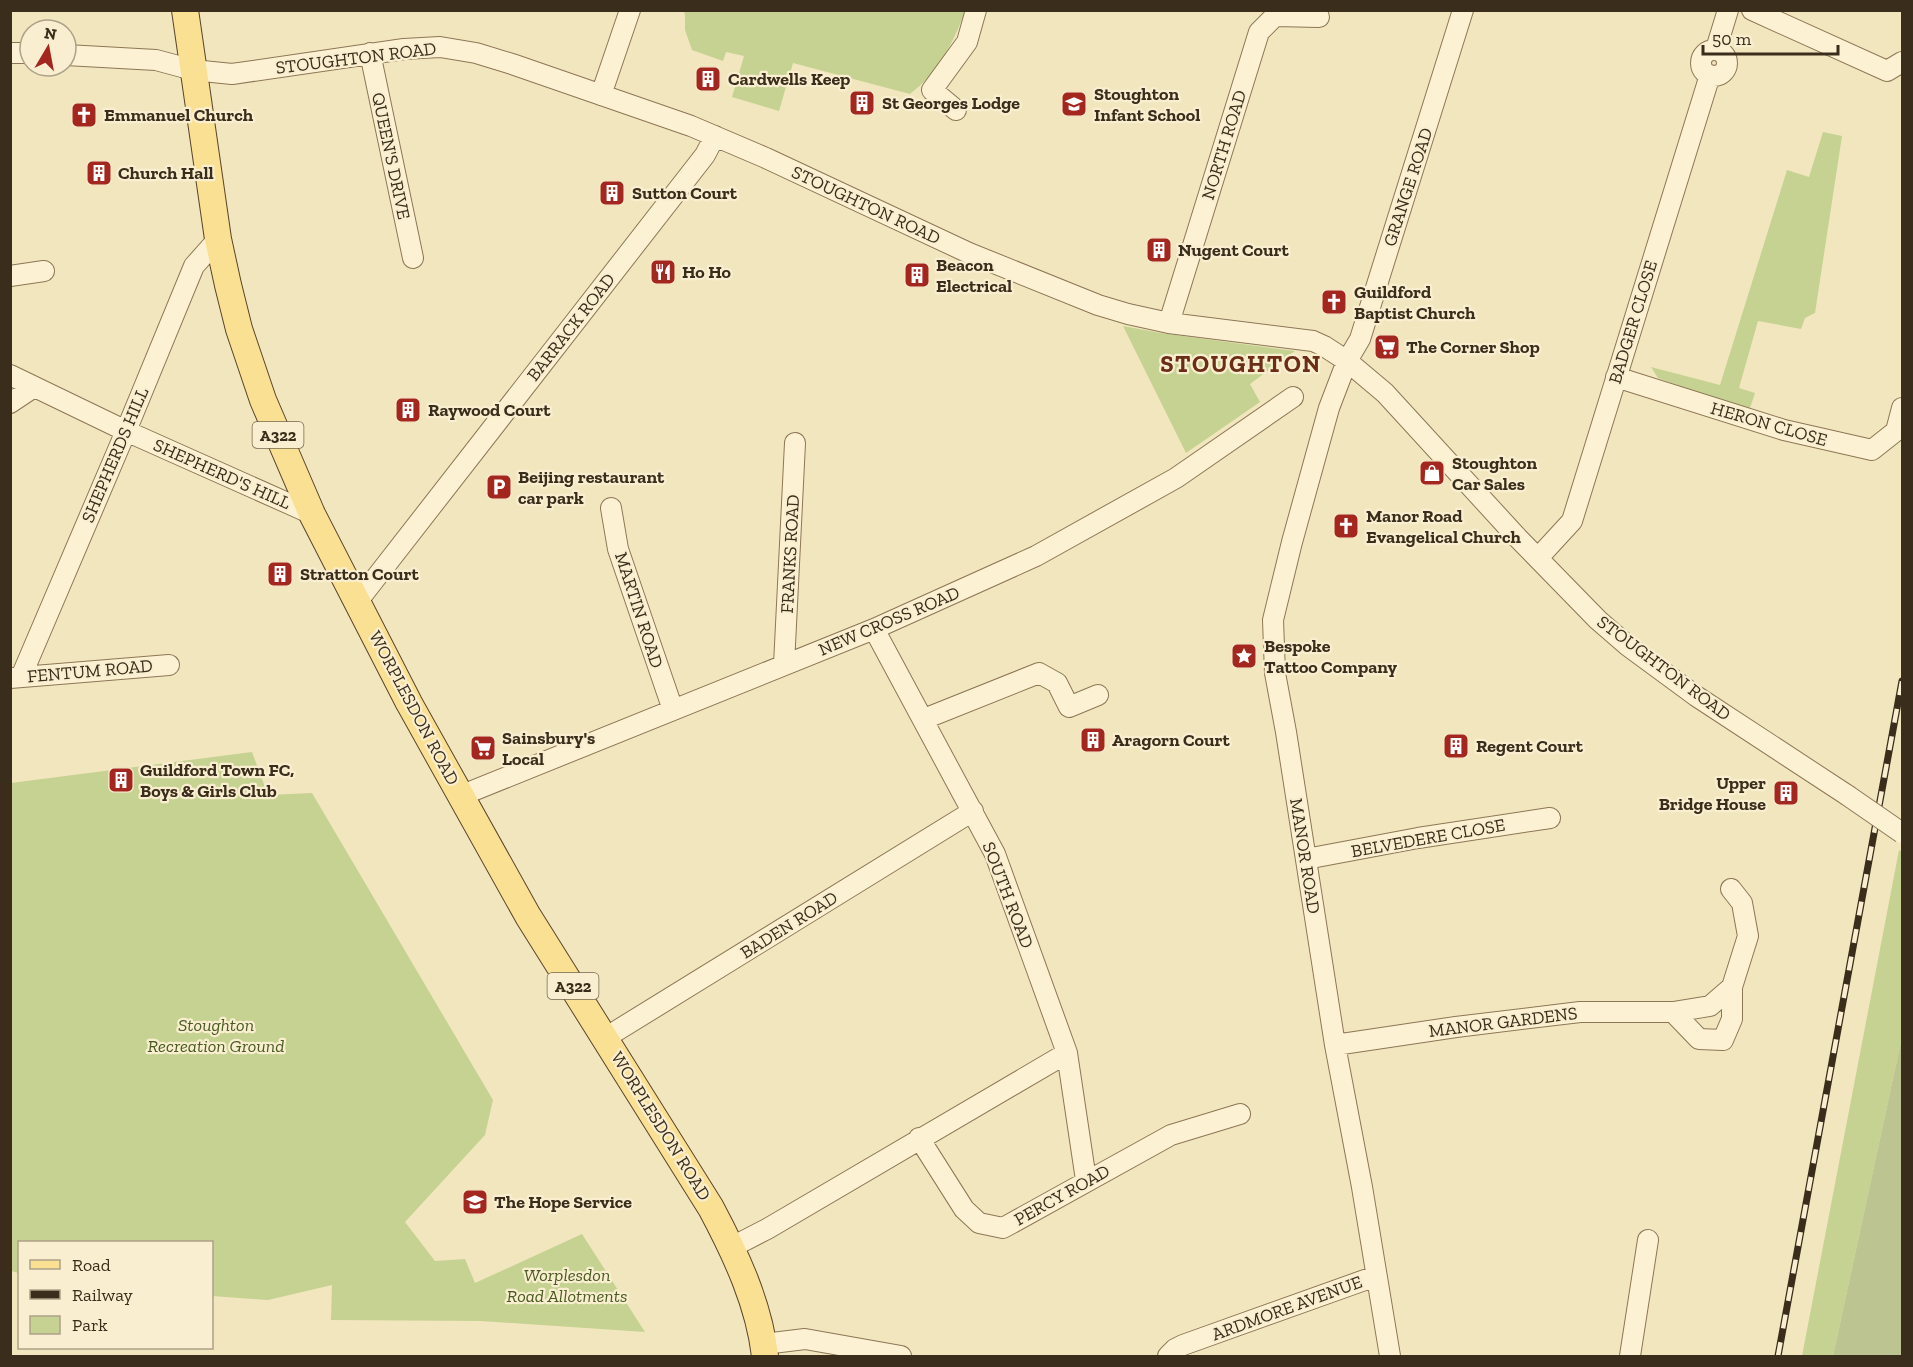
<svg xmlns="http://www.w3.org/2000/svg" width="1913" height="1367" viewBox="0 0 1913 1367" font-family="'Zilla Slab',serif">
	<style>
		.green { fill: #c6d292 }
		.cemetery { fill: #bcc592 }
		.lines { fill: none; stroke-linecap: round; stroke-linejoin: round }
		.minor-casing { stroke: #8d7655; stroke-width: 22 }
		.major-casing { stroke: #5a442a; stroke-width: 28 }
		.minor { stroke: #fcf2d3; stroke-width: 20 }
		.major { stroke: #fae093; stroke-width: 26 }
		.rail-casing { stroke: #3b2d1b; stroke-width: 7 }
		.rail { stroke: #f9efd0; stroke-width: 4.5; stroke-dasharray: 14; stroke-linecap: butt }
		.minor-bridge-casing { stroke: #8d7655; stroke-width: 22; stroke-linecap: butt }
		.minor-bridge { stroke: #fcf2d3; stroke-width: 20 }
		.labels { text-anchor: middle; dominant-baseline: central; stroke-width: 4.5; stroke-linejoin: round; paint-order: stroke }
		.shield { fill: #f9efd0; stroke: #746751; stroke-width: 1.5 }
		.shield-label { font-size: 16px; font-weight: bold; fill: #3b2d1b }
		.street-label { font-size: 18px; fill: #3b2d1b; stroke: #f9efd0 }
		.poi-label { font-size: 18px; font-weight: bold; fill: #3b2d1b; stroke: #f9efd0; text-anchor: start }
		.park-label { font-size: 18px; font-style: italic; fill: #485a20; stroke: #f9efd0 }
		.district-label { font-size: 24px; font-weight: bold; letter-spacing: 1.5px; fill: #6c2d16; stroke: #f9efd0 }
	</style>
	<rect width="100%" height="100%" fill="#f2e6bf"/>
	<path class="green" d="M683,11H965C954,42 937,74 910,94L793,63L779,111L732,97L744,56L726,52L723,61L692,50L685,30V14Z
		M1823,132L1842,136L1815,313L1805,318L1801,329L1758,321L1739,388L1755,393L1749,411L1658,378L1651,367L1720,385L1787,170L1809,177Z
		M1123,326L1161,333L1295,351L1250,384L1260,402L1186,453Z
		M252,752L268,795L312,793L493,1100L485,1135L405,1222L435,1261L465,1259L475,1283L582,1234L645,1332L480,1321L331,1320L332,1285L268,1300L212,1296V1242H20L19,1273L11,1271V783Z
		M1899,850L1902,852V1037L1833,1356H1802Z"/>
	<path class="cemetery" d="M1902,1037V1356H1833Z"/>
	<g class="lines">
		<g class="minor-casing">
			<path id="minor" d="M1752,10L1887,71L1902,62
				M1716,49L1728,10
				M1701 63a13 13 0 1 1 26 0a13 13 0 1 1-26 0Z
				M10,53H30
				M370,53L413,258
				M66,55L156,60L193,70L232,74L404,49L440,47L476,53L512,64L691,126L766,158L969,253L1098,305L1128,314L1169,323L1313,341L1324,346L1347,361L1385,393L1516,536L1598,620L1628,646L1696,696L1847,795
				M601,95L630,10
				M956,110L932,90L967,42L976,10
				M10,276L44,271
				M1169,323L1259,32L1275,16L1319,17
				M10,375L126,431L312,514
				M1616,377L1784,430L1872,450L1896,431L1902,408
				M10,403L34,387
				M611,508L618,549L673,710
				M1538,558L1572,521L1710,75
				M357,602L705,155L715,136
				M874,629L995,854L1067,1053L1086,1180
				M784,665L795,443
				M21,677L126,431L194,266L218,239
				M10,678L169,665
				M924,719L1039,673L1057,683L1069,707L1098,695
				M460,796L874,629L1036,556L1176,478L1293,397
				M1306,859L1418,838L1550,818
				M1673,1012L1699,1039L1723,1040L1732,1019V987
				M605,1038L973,811
				M1335,1045L1456,1027L1580,1012H1673L1710,1006L1732,987L1748,936L1742,903L1731,889
				M919,1138L964,1209L979,1223L1003,1228L1171,1135L1240,1114
				M732,1247L767,1229L1067,1053
				M764,1344L805,1339L901,1356
				M1168,1356L1175,1349L1183,1345L1376,1276
				M1390,1356L1362,1187L1335,1045L1286,732L1275,673L1273,620L1292,542L1329,408L1347,361L1360,339L1463,10
				M1630,1356L1648,1240"/>
		</g>
		<g class="major-casing">
			<path id="major" d="M185,10L218,239L228,285L239,329L263,400L312,514L409,703L528,916L711,1208C736,1255 759,1304 765,1356"/>
		</g>
		<use href="#minor" class="minor"/>
		<use href="#major" class="major"/>
		<g class="rail-casing">
			<path id="rail" d="M1778,1356L1902,681"/>
		</g>
		<use href="#rail" class="rail"/>
		<g class="minor-bridge-casing">
			<path id="minor-bridge" d="M1847,795L1902,833"/>
		</g>
		<use href="#minor-bridge" class="minor-bridge"/>
	</g>
	<defs>
		<g id="building-square" transform="scale(1.35)"><rect x="-9" y="-9" width="18" height="18" rx="4" fill="#a3261f" stroke="#f9efd0"/><path d="M-4-6H4V6H1V3H-1V6H-4ZM-2.5-4.3h1.7v1.8h-1.7ZM.8-4.3h1.7v1.8H.8ZM-2.5-1h1.7V.8h-1.7ZM.8-1h1.7V.8H.8Z" fill="#fff"/></g>
		<g id="school-square" transform="scale(1.35)"><rect x="-9" y="-9" width="18" height="18" rx="4" fill="#a3261f" stroke="#f9efd0"/><path d="M0-5L7-2L0 1L-7-2ZM-4 1L0 2.5L4 1V4Q0 6-4 4Z" fill="#fff"/></g>
		<g id="church-square" transform="scale(1.35)"><rect x="-9" y="-9" width="18" height="18" rx="4" fill="#a3261f" stroke="#f9efd0"/><path d="M-1.2-6h2.4v3.5h3.3v2.4h-3.3V6h-2.4V-.1h-3.3v-2.4h3.3Z" fill="#fff"/></g>
		<g id="restaurant-square" transform="scale(1.35)"><rect x="-9" y="-9" width="18" height="18" rx="4" fill="#a3261f" stroke="#f9efd0"/><path d="M-5-6h1v4h1v-4h1v4h1v-4h1v5L-1.5 .5V6h-2V.5L-5-1ZM5-6V6H3V1.5H1.5Q1.5-4 5-6Z" fill="#fff"/></g>
		<g id="supermarket-square" transform="scale(1.35)"><rect x="-9" y="-9" width="18" height="18" rx="4" fill="#a3261f" stroke="#f9efd0"/><path d="M-6-5.5h2.5l.6 2H6L4.5 2H-2.5L-4.4-4H-6ZM-1.5 3.2a1.3 1.3 0 1 0 .1 0ZM3 3.2a1.3 1.3 0 1 0 .1 0Z" fill="#fff"/></g>
		<g id="shop-square" transform="scale(1.35)"><rect x="-9" y="-9" width="18" height="18" rx="4" fill="#a3261f" stroke="#f9efd0"/><path d="M-5-2.5h2.3a2.7 3.5 0 0 1 5.4 0H5L5.5 6h-11ZM-1.5-2.5h3a1.5 2.3 0 0 0-3 0Z" fill="#fff"/></g>
		<g id="parking-square" transform="scale(1.35)"><rect x="-9" y="-9" width="18" height="18" rx="4" fill="#a3261f" stroke="#f9efd0"/><path d="M-3.5-5.5H1a3.5 3.5 0 0 1 0 7H-1V5.5H-3.5ZM-1-3.4V-.6H.8a1.4 1.4 0 0 0 0-2.8Z" fill="#fff"/></g>
		<g id="sight-square" transform="scale(1.35)"><rect x="-9" y="-9" width="18" height="18" rx="4" fill="#a3261f" stroke="#f9efd0"/><path d="M0-6L1.8-2.2L6-1.7L2.9 1.2L3.7 5.4L0 3.3L-3.7 5.4L-2.9 1.2L-6-1.7L-1.8-2.2Z" fill="#fff"/></g>
	</defs>
	<g fill-rule="evenodd">
		<use href="#building-square" x="708" y="79"/>
		<use href="#building-square" x="862" y="103"/>
		<use href="#school-square" x="1074" y="104"/>
		<use href="#church-square" x="84" y="115"/>
		<use href="#building-square" x="99" y="173"/>
		<use href="#building-square" x="612" y="193"/>
		<use href="#building-square" x="1159" y="250"/>
		<use href="#restaurant-square" x="663" y="272"/>
		<use href="#building-square" x="917" y="275"/>
		<use href="#church-square" x="1334" y="302"/>
		<use href="#supermarket-square" x="1387" y="347"/>
		<use href="#building-square" x="408" y="410"/>
		<use href="#shop-square" x="1432" y="473"/>
		<use href="#parking-square" x="499" y="487"/>
		<use href="#church-square" x="1346" y="526"/>
		<use href="#building-square" x="280" y="574"/>
		<use href="#sight-square" x="1244" y="656"/>
		<use href="#building-square" x="1093" y="740"/>
		<use href="#building-square" x="1456" y="746"/>
		<use href="#supermarket-square" x="483" y="748"/>
		<use href="#building-square" x="121" y="780"/>
		<use href="#building-square" x="1786" y="793"/>
		<use href="#school-square" x="475" y="1202"/>
	</g>
	<g class="labels">
		<g class="shield">
			<rect x="252.5" y="422" width="51" height="26" rx="4.5"/>
			<rect x="547.5" y="973" width="51" height="26" rx="4.5"/>
		</g>
		<g class="shield-label">
			<text x="278" y="435">A322</text>
			<text x="573" y="986">A322</text>
		</g>
		<g class="street-label">
			<text transform="translate(356 58) rotate(-7)">STOUGHTON ROAD</text>
			<text transform="translate(1224 145) rotate(-73)">NORTH ROAD</text>
			<text transform="translate(391 156) rotate(78)">QUEEN'S DRIVE</text>
			<text transform="translate(1408 187) rotate(-72)">GRANGE ROAD</text>
			<text transform="translate(866 205) rotate(25)">STOUGHTON ROAD</text>
			<text transform="translate(1633 322) rotate(-73)">BADGER CLOSE</text>
			<text transform="translate(571 327) rotate(-52)">BARRACK ROAD</text>
			<text transform="translate(1769 424) rotate(16)">HERON CLOSE</text>
			<text transform="translate(115 455) rotate(-67)">SHEPHERDS HILL</text>
			<text transform="translate(222 474) rotate(24)">SHEPHERD'S HILL</text>
			<text transform="translate(790 554) rotate(-87)">FRANKS ROAD</text>
			<text transform="translate(639 610) rotate(72)">MARTIN ROAD</text>
			<text transform="translate(889 621) rotate(-23)">NEW CROSS ROAD</text>
			<text transform="translate(1664 668) rotate(37)">STOUGHTON ROAD</text>
			<text transform="translate(90 671) rotate(-5)">FENTUM ROAD</text>
			<text transform="translate(414 708) rotate(62)">WORPLESDON ROAD</text>
			<text transform="translate(1428 838) rotate(-10)">BELVEDERE CLOSE</text>
			<text transform="translate(1305 856) rotate(81)">MANOR ROAD</text>
			<text transform="translate(1008 895) rotate(69)">SOUTH ROAD</text>
			<text transform="translate(789 925) rotate(-32)">BADEN ROAD</text>
			<text transform="translate(1503 1022) rotate(-7)">MANOR GARDENS</text>
			<text transform="translate(661 1126) rotate(58)">WORPLESDON ROAD</text>
			<text transform="translate(1062 1195) rotate(-29)">PERCY ROAD</text>
			<text transform="translate(1287 1308) rotate(-20)">ARDMORE AVENUE</text>
		</g>
		<g class="poi-label">
			<text x="728" y="79">Cardwells Keep</text>
			<text x="1094" y="94">Stoughton<tspan x="1094" dy="21">Infant School</tspan></text>
			<text x="882" y="103">St Georges Lodge</text>
			<text x="104" y="115">Emmanuel Church</text>
			<text x="118" y="173">Church Hall</text>
			<text x="632" y="193">Sutton Court</text>
			<text x="1178" y="250">Nugent Court</text>
			<text x="936" y="265">Beacon<tspan x="936" dy="21">Electrical</tspan></text>
			<text x="682" y="272">Ho Ho</text>
			<text x="1354" y="292">Guildford<tspan x="1354" dy="21">Baptist Church</tspan></text>
			<text x="1406" y="347">The Corner Shop</text>
			<text x="428" y="410">Raywood Court</text>
			<text x="1452" y="463">Stoughton<tspan x="1452" dy="21">Car Sales</tspan></text>
			<text x="518" y="477">Beijing restaurant<tspan x="518" dy="21">car park</tspan></text>
			<text x="1366" y="516">Manor Road<tspan x="1366" dy="21">Evangelical Church</tspan></text>
			<text x="300" y="574">Stratton Court</text>
			<text x="1264" y="646">Bespoke<tspan x="1264" dy="21">Tattoo Company</tspan></text>
			<text x="502" y="738">Sainsbury's<tspan x="502" dy="21">Local</tspan></text>
			<text x="1112" y="740">Aragorn Court</text>
			<text x="1476" y="746">Regent Court</text>
			<text x="140" y="770">Guildford Town FC,<tspan x="140" dy="21">Boys &amp; Girls Club</tspan></text>
			<text x="1766" y="783" text-anchor="end">Upper<tspan x="1766" dy="21">Bridge House</tspan></text>
			<text x="494" y="1202">The Hope Service</text>
		</g>
		<g class="park-label">
			<text x="216" y="1025">Stoughton<tspan x="216" dy="21">Recreation Ground</tspan></text>
			<text x="567" y="1275">Worplesdon<tspan x="567" dy="21">Road Allotments</tspan></text>
		</g>
		<g class="district-label">
			<text x="1241" y="363">STOUGHTON</text>
		</g>
	</g>
	<rect width="1913" height="1367" fill="none" stroke="#3b2d1b" stroke-width="24"/>
	<rect x="18" y="1241" width="195" height="108" fill="#f9efd0" stroke="#ada188" stroke-width="1.5"/>
	<rect x="30" y="1260" width="30" height="9" fill="#fae093" stroke="#ada188" stroke-width="1.5"/>
	<text x="72" y="1271" font-size="18" fill="#3b2d1b">Road</text>
	<rect x="30" y="1290" width="30" height="9" fill="#3b2d1b" stroke="#ada188" stroke-width="1.5"/>
	<text x="72" y="1301" font-size="18" fill="#3b2d1b">Railway</text>
	<rect x="30" y="1316" width="30" height="18" fill="#c6d292" stroke="#ada188" stroke-width="1.5"/>
	<text x="72" y="1331" font-size="18" fill="#3b2d1b">Park</text>
	<g transform="translate(48 48) rotate(10)"><circle r="28" fill="#f9efd0" stroke="#ada188" stroke-width="1.5"/>
	<path d="M0-4.5L10 22L0 15L-10 22Z" fill="#a3261f"/>
	<text y="-9" font-size="16" font-weight="bold" text-anchor="middle" fill="#3b2d1b">N</text>
	</g>
	<path d="M1703 45v9h135v-9" fill="none" stroke="#3b2d1b" stroke-width="3"/>
	<text x="1712" y="45" font-size="18" fill="#3b2d1b" stroke="#f9efd0" stroke-width="4.5" paint-order="stroke">50 m</text>
</svg>
